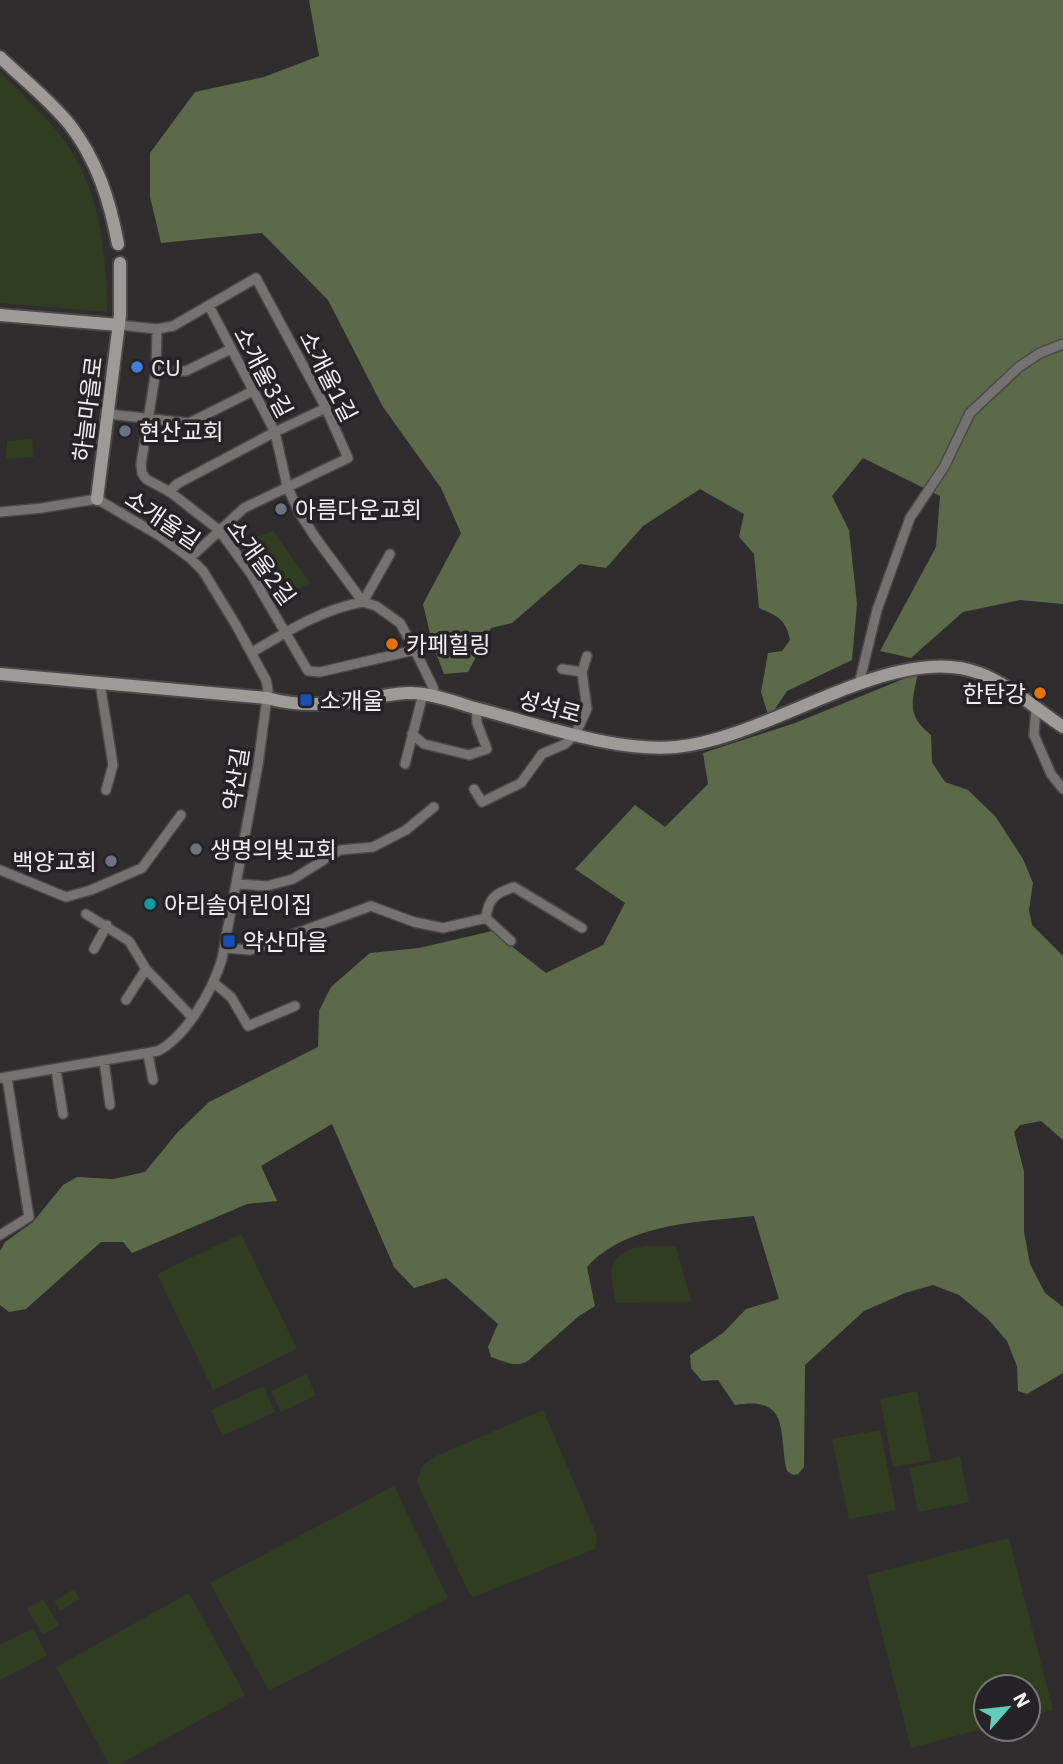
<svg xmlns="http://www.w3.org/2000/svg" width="1063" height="1764" viewBox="0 0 1063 1764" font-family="'IBM Plex Sans','Noto Sans KR',sans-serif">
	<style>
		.green { fill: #313d21 }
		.forest { fill: #5c6a4a }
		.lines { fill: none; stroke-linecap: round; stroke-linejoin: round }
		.street-casing { stroke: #4b484a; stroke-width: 12 }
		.secondary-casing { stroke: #4b484a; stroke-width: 16 }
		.street { stroke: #757372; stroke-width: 9 }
		.secondary { stroke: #9d9a98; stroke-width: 12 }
		.shop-dot { fill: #3f7fe0; stroke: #262326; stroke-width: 2.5 }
		.worship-dot { fill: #6b7280; stroke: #262326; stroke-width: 2.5 }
		.food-dot { fill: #e8710a; stroke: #262326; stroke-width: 2.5 }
		.transit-dot { fill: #1a4fb4; stroke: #262326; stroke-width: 2.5 }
		.culture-dot { fill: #0f9aa8; stroke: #262326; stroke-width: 2.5 }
		.labels { text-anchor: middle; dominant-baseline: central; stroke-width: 7; stroke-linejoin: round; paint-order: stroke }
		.poi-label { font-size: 23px; fill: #f1eff1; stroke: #262326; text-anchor: start }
		.street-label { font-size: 23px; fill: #f1eff1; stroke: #262326 }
	</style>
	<rect width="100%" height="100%" fill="#302d2f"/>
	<path class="green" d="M0,72C19,91 39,110 56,130C100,183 106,246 107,312L0,303Z
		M32,439L34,457L6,459L7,441Z
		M234,527C247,541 257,538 273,531L310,583L293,591L283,576L267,585L227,532Z
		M241,1234L297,1349L213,1390L157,1274Z
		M646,1246H676L691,1302L616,1303C609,1270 605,1252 646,1246Z
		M306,1374L316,1395L281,1412L271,1391Z
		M263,1386L275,1412L222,1436L211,1410Z
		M917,1391L931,1460L893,1467L880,1399Z
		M543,1410L595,1531L597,1538L595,1549L473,1597L468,1591L417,1482L422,1466L434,1457Z
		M880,1430L896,1510L849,1519L832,1439Z
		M960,1457L969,1502L918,1512L909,1468Z
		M394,1486L448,1598L269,1691L210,1583Z
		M1009,1538L1053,1710L1028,1717V1687H986V1728L911,1748L867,1575Z
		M74,1589L80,1599L60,1611L54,1602Z
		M189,1593L245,1695L120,1764H109L56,1667Z
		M43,1599L59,1625L43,1635L27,1609Z
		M33,1628L47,1656L0,1680V1645Z"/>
	<path class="forest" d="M309,0H1063V604L1020,600L963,612L911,658L880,651L936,547L940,496L863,458L832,496L849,530L857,604L852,660L787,691L769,718L761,692L768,653L782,651L790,640C786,619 777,616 759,608L754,554L739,537L744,514L700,489L643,526L606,568L580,564L512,623L491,628L468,672L444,674L433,646L423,604L461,533L441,488L383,407L328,300L262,233L161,243L150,197V153L195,92L264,77L319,56Z
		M918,673C912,702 906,715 931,735L932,762L945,782L968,790L995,816L1023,859L1033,883L1029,910L1032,925L1063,956V1140L1041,1121L1020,1125L1014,1132L1024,1172V1232L1030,1264L1045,1293L1063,1307V1373L1027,1394L1018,1391L1017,1366L1007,1341L988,1319L959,1295L933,1285L905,1293L864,1311L805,1365L804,1467L798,1474L793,1475L787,1471C778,1435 792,1395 735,1405L718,1380L702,1381L691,1368L690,1355L723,1333L746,1309L779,1299L754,1216C699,1222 627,1223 587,1267L595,1306L579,1316L529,1360C516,1369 504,1361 491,1357L488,1347L498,1324L446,1278L414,1288L394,1267L332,1124L261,1166L277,1201L247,1204L132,1253L123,1242H101L26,1309L9,1312L0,1305V1251L5,1242L33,1222L63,1185L77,1177L113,1179L145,1172L177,1133L209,1102L318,1047L319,1011L331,987L370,953L419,948L492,931L546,973L603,945L625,903L575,869L635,805L665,827L708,784L703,753L795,723Z"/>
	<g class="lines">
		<g class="street-casing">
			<path id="street" d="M209,306L275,432L287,486L299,512L315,537L363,602L376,606L400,623L415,650L433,687L435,697
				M119,325L157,329L173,326L256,278L326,408L348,458L244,508L190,558
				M157,329L156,370L141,464L142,473L146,479L170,492L219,530L251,574L308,671L320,672L415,650
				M156,370L186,371L231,349
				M108,414L189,423L253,391
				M169,492L177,484L275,432L326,408
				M0,512L42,508L97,499L160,536L190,558L203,571L236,625L266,680L268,690L258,765L222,959C213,989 187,1036 158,1051L0,1078
				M251,653C286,632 322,609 363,602L390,554
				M562,669L582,672
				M100,683L113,765L106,790
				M859,684L877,610L910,518L944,467L970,413L1019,367L1040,353L1063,344
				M1036,708L1034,735L1051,774L1063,789
				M412,734L424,744L469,755L487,749L477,723L476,708
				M405,764L423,694
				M474,789L482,802L521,783L542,754L565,744L575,735L587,709L582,672L587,656
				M0,870L66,897L91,890L142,868L181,815
				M237,884L267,886L293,879L340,850L373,847L406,830L434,807
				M86,914L129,941L146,969L192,1017
				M511,941L486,918C488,898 496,893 514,887L582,928
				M225,948L250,950L371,906L414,922L443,928L486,918
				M94,949L107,925
				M214,983L231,997L248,1026L295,1006
				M126,1000L146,969
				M148,1054L153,1080
				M104,1061L110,1105
				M56,1070L63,1114
				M0,1235L29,1217L7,1078"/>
		</g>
		<g class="secondary-casing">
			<path id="secondary" d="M0,57C23,79 50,100 70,125C97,160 110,201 118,244
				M0,315L119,325
				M97,499L120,315V263
				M0,674L267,698C303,708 335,704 371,698C385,696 399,692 413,693C434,694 455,702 475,708C533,723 617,753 676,747C769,739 894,640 979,673C1009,684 1036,709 1063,727"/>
		</g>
		<use href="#street" class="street"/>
		<use href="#secondary" class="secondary"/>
	</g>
	<circle class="shop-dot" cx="137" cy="367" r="7"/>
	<g class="worship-dot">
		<circle cx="125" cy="431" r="7"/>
		<circle cx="281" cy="509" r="7"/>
		<circle cx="196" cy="849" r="7"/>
		<circle cx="111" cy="861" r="7"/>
	</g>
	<g class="food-dot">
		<circle cx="392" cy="644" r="7"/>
		<circle cx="1040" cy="693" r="7"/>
	</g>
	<g class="transit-dot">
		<rect x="299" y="693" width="14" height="14" rx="3.5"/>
		<rect x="222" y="934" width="14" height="14" rx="3.5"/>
	</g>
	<circle class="culture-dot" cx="150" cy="904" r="7"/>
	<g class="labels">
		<g class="poi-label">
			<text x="151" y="367">CU</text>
			<text x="139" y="431">현산교회</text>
			<text x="295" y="509">아름다운교회</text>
			<text x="406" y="644">카페힐링</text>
			<text x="1026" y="693" text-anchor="end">한탄강</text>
			<text x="320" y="700">소개울</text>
			<text x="210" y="849">생명의빛교회</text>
			<text x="97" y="861" text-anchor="end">백양교회</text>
			<text x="164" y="904">아리솔어린이집</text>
			<text x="243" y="941">약산마을</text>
		</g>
		<g class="street-label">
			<text transform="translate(264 372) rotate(62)">소개울3길</text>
			<text transform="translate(329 376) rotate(63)">소개울1길</text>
			<text transform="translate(87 409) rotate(-83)">하늘마을로</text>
			<text transform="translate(163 519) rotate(34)">소개울길</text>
			<text transform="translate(262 562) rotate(54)">소개울2길</text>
			<text transform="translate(550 706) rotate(15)">성석로</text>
			<text transform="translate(235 779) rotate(-81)">약산길</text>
		</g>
	</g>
	<g transform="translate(1007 1708) rotate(62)"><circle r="33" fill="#262326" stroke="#777577" stroke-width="2"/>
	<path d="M0-5L12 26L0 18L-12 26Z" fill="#5eceb8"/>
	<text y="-10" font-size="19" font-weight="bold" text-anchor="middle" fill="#f1eff1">N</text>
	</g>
</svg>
